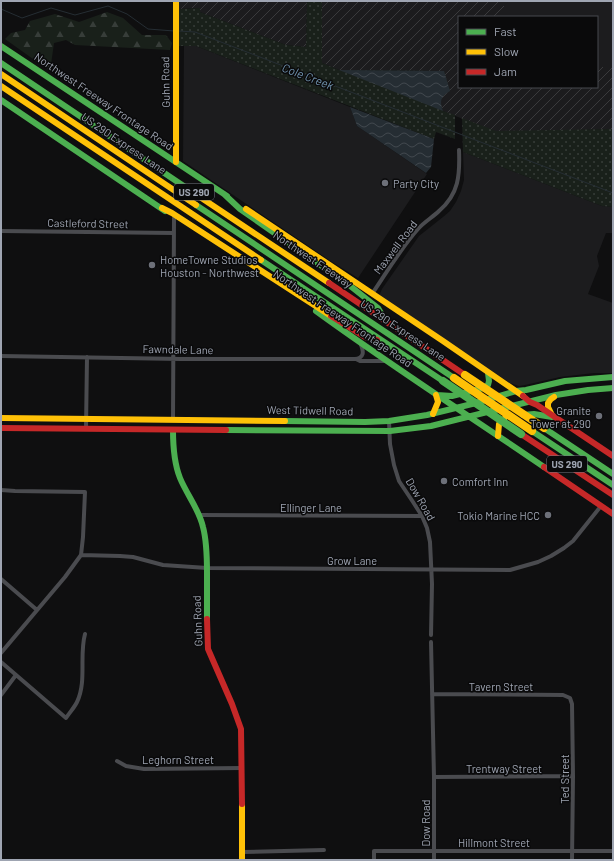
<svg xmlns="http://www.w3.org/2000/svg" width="614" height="861" viewBox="0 0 614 861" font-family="Barlow,sans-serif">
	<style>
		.built { fill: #1c1c1e }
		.industrial { fill: url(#industrial-furrows) }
		.grass { fill: url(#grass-dots) }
		.forest { fill: url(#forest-firs) }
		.water { fill: url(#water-waves) }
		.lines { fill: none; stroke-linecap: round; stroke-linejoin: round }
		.stream { stroke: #252d33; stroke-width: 1 }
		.street { stroke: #4a4b4f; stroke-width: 4 }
		.fast { stroke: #4caf50; stroke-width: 6 }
		.slow { stroke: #ffc107; stroke-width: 6 }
		.jam { stroke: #c62828; stroke-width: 6 }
		.fast-bridge { stroke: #4caf50; stroke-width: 8 }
		.slow-bridge { stroke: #ffc107; stroke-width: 8 }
		.poi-dot { fill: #6d7079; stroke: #0a0a0b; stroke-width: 1.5 }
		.labels { text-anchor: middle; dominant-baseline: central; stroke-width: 3; stroke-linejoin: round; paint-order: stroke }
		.shield { fill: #0a0a0b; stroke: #727680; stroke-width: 1 }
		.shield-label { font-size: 10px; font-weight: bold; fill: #9fa5b2 }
		.street-label { font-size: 11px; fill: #9fa5b2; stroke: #0a0a0b }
		.poi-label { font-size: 11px; fill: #9fa5b2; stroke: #0a0a0b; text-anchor: start }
		.water-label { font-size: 12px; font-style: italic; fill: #7295b1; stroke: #0a0a0b }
	</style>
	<defs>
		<pattern id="industrial-furrows" width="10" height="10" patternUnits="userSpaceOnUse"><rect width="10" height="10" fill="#1c1c1e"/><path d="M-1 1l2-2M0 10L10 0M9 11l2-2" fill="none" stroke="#3a3a3c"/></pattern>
		<pattern id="grass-dots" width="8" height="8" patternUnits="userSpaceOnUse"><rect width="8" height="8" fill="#19201a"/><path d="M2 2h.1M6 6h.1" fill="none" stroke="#373d39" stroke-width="1.8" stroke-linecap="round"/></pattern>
		<pattern id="forest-firs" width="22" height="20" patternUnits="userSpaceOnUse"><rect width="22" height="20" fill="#19201a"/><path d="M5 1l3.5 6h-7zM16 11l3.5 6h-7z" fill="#373d39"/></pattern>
		<pattern id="water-waves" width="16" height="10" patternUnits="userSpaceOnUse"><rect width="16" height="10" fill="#252d33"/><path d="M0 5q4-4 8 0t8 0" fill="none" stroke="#41484e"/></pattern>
	</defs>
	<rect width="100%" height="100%" fill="#0f0f10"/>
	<path class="built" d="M504,1H613V67H597V17H504Z
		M184,46H196L350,107L357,126L427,174L358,278L332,262L183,161Z
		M463,152L602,206L613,207V233H606L597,256L599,266L588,294L613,303V373H594L560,377L525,385L519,386L510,383L379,296L382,289L419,236L443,217L450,211L456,202L461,191L464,180Z"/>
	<path class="industrial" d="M179,1H307L306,47L286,45L200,12L199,8L179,9Z
		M322,1H504V17H459V87H597V67H613V129L496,132L443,111L440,104L443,95L444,71L339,70L322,63Z"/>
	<path class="grass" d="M307,1H322V63L339,70L444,71L450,91C441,96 439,101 443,111L455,115V139L436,132L434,139L196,46H179V9L200,8V12L286,45L306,47Z
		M462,118L496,131L613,129V207L602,206L463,152Z"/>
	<path class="forest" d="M107,12L123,18L142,35H166L172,43L170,50L75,45L66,40L54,43L50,71L5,39L11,33L25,30L30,21L55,14L79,22Z"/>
	<path class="water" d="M339,70L444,71L450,91C441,96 439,101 443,111Z
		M350,107L434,139L431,167L426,173L357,126Z"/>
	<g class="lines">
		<path class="stream" d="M1,9L22,18L51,8L75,15L108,6L127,14L148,29L174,31
			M179,31L195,32L613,193"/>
		<path class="street" d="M1,231L174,233
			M372,294C387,272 401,248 418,229C424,222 433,217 439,211C459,194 460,175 459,150
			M1,356L181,359H355C364,358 364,352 361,345
			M356,359L360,361H384
			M173,420L174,218
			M389,421L390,444L394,465L399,481L413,502L422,516L427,528L430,542L432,584L431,635
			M86,429L87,357
			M1,490L15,491L85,492L83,537L81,555L65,577L1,653
			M200,515L422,516
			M81,555L120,556L133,557L163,565L207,568L510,570L538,562L551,556L564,548L573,541L601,506
			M1,579L37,610
			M431,642L434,777V860
			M1,662L66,718C70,712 74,708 77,702C87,681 79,656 85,634
			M432,694L563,695L570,698L572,704L573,776L572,860
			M1,695L16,675
			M117,761L126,766L144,769L242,768
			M434,777L573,776
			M242,852L324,850
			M374,860V851H613"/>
		<path class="fast" d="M1,46L227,196
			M1,63L194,193
			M1,100L165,211
			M224,194L240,209L349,285L378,308L384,318
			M196,205L454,378
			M261,260L443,381
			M316,311C390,365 468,415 544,467
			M437,395L452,396L483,388L488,385L489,381L488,373
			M523,415L534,414L552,417
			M285,421L365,422L389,421L427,415L472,404L516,391L526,390L565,381L613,377
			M544,428L613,474
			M173,430C173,446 174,463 180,478C187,495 199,509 203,527C207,542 207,558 207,573C207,588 207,603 207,619
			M226,430L390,431L431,426L556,395L588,390L613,388
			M532,431L613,485"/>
		<path class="slow" d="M176,1V162
			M1,74L196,205
			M1,86L261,260
			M194,193L329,283
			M162,208L172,213L331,316
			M246,209L443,341L523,396
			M433,414L438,402L436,395
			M552,415L548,407V403L551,399L554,397
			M1,418L285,421
			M498,436L499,424L504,419
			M242,804V860"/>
		<path class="jam" d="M329,283L465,375
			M331,316L365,337L377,340
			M523,396L530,402L537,405L613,456
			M1,428L226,430
			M521,434L613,495
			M544,467L613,514
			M207,619L208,649L232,704L241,729L242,804"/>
		<path class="fast-bridge" d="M443,381L521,434"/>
		<path class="slow-bridge" d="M465,375L544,428
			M454,378L532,431"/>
	</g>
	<g class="poi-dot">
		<circle cx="385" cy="183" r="4"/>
		<circle cx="152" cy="265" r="4"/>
		<circle cx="599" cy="416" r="4"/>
		<circle cx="444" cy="481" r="4"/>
		<circle cx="548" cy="515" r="4"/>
	</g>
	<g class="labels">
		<g class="shield">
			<rect x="174" y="184" width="40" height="16" rx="3"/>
			<rect x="547" y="456" width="40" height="16" rx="3"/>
		</g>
		<g class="shield-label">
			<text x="194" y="192">US 290</text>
			<text x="567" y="464">US 290</text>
		</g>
		<g class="street-label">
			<text transform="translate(165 82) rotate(-91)">Guhn Road</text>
			<text transform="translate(104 101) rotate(34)">Northwest Freeway Frontage Road</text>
			<text transform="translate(124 143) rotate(34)">US 290 Express Lane</text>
			<text transform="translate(88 223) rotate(1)">Castleford Street</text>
			<text transform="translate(395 247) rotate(-53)">Maxwell Road</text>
			<text transform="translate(313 259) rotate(34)">Northwest Freeway</text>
			<text transform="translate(343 318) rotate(34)">Northwest Freeway Frontage Road</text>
			<text transform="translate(403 330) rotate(34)">US 290 Express Lane</text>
			<text transform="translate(178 349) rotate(1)">Fawndale Lane</text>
			<text transform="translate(310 410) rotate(1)">West Tidwell Road</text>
			<text transform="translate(421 499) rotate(60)">Dow Road</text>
			<text x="311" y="507">Ellinger Lane</text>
			<text x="352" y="560">Grow Lane</text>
			<text transform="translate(197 621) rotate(-92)">Guhn Road</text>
			<text x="501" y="686">Tavern Street</text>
			<text x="178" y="759">Leghorn Street</text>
			<text x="504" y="768">Trentway Street</text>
			<text transform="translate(564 779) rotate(-90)">Ted Street</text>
			<text transform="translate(425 823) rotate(-90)">Dow Road</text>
			<text x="494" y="842">Hillmont Street</text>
		</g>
		<g class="poi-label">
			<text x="393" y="183">Party City</text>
			<text x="160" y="259">HomeTowne Studios<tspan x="160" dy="13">Houston - Northwest</tspan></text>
			<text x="591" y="410" text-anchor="end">Granite<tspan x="591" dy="13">Tower at 290</tspan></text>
			<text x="452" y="481">Comfort Inn</text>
			<text x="540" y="515" text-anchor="end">Tokio Marine HCC</text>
		</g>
		<g class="water-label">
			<text transform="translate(308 76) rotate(21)">Cole Creek</text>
		</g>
	</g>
	<rect width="614" height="861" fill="none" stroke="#9fa5b2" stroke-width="4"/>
	<rect x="458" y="16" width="140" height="72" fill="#0a0a0b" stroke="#46484e"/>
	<rect x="466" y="29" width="20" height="6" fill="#4caf50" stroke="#46484e"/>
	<text x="494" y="36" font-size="12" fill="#9fa5b2">Fast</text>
	<rect x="466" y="49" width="20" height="6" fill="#ffc107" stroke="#46484e"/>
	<text x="494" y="56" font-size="12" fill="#9fa5b2">Slow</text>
	<rect x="466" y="69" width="20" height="6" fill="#c62828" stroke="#46484e"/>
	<text x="494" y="76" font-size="12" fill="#9fa5b2">Jam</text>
</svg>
